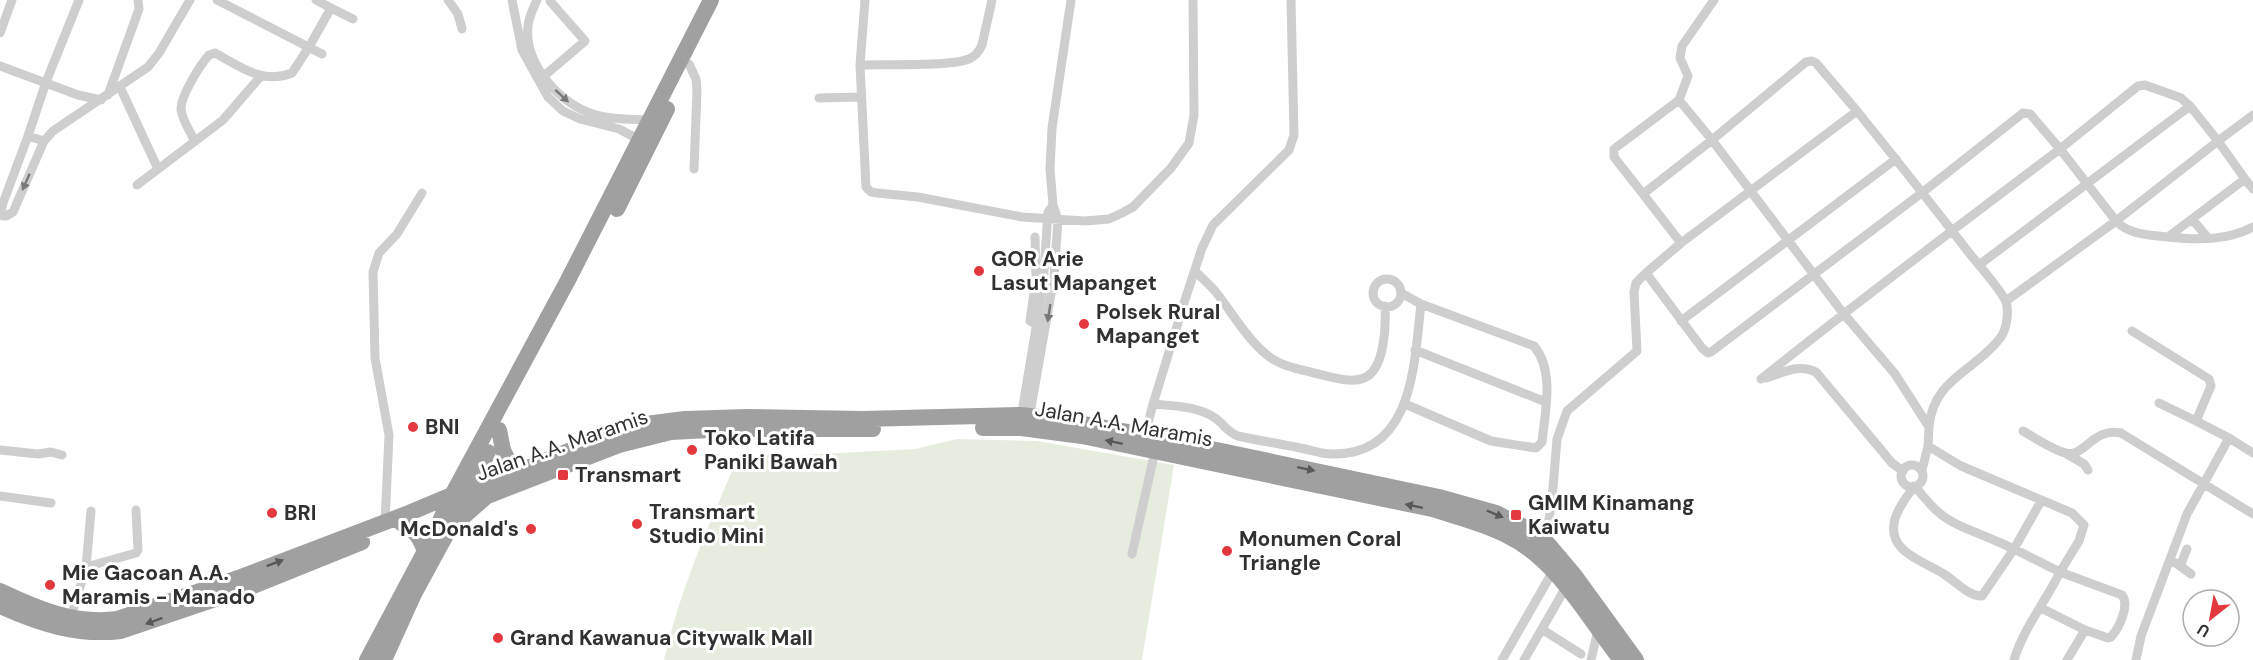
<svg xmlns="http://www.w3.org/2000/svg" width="2253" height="660" viewBox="0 0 2253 660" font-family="'DM Sans',sans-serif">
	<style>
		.green { fill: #e6eddf }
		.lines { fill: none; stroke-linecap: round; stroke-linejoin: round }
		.minor { stroke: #cecece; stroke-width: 9 }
		.trunk { stroke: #a0a0a0; stroke-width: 16 }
		.oneway { fill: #787878 }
		.oneway2 { fill: #585858 }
		.poi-dot { fill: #e3383e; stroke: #fff; stroke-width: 2 }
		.labels { text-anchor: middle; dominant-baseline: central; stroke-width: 6; stroke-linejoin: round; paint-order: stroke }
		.poi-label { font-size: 21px; font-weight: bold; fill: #313131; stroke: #fff; text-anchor: start }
		.street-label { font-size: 21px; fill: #313131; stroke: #fff }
	</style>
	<rect width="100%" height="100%" fill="#fff"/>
	<path class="green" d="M957,439L1037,441L1174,465L1142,660H664C680,589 710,522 739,455L784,456L915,449Z"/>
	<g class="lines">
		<path class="minor" d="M79,0L46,82L28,136L44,141L53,131L148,67L159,53L190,0
			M217,0L322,54
			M448,0L458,14L462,29
			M512,0L522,50L548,97L563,111L580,119L619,129L638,139
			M537,0C533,9 529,16 528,26C524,63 559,104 593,114C610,120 630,119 648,120
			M865,0L860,65L866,187L871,192L877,193L918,197L1022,217L1085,221L1109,219L1122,213L1133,207L1171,168L1189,143L1194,115L1193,0
			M331,8L353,19
			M0,33L12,0
			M689,64L696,79L697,90L694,169
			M860,65C886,64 947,67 969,59C976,56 979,52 982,45L992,0
			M0,66L78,95L101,100
			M544,76L585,41L550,1
			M120,87L158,169
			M108,95L139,9L138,0
			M819,98L861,97
			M1679,100L1688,76L1680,58L1682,46L1714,0
			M28,136L3,203L1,211L3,216H6L13,212L44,141
			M195,141C190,132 183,121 181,110C180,97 200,65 209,55L215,53C239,66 263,85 292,73L309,47L331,8L316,0
			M2245,179L2253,189
			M137,185L223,120L260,77
			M1643,194L1614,157V149L1679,100L1712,140L1843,313L1895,374L1929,427L1928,446L1961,466L2072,513L2084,525L2079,541L2060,572C2039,562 2018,550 1996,541C1977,532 1953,526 1937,511C1929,504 1922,494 1914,486C1908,496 1898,507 1895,519C1886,551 1921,560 1942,573C1955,580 1967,596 1982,596L2014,549L2041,501
			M2192,219L2208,238
			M1035,237L1036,278L1030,321L1038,326
			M2168,237C2196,240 2228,241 2253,227
			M1681,243L1643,194L1712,140L1806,62L1812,61L1816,63L1857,111
			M1979,265L2190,106
			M1196,272C1202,278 1209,284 1215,291C1232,312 1246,338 1267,355C1280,366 1299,369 1314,373C1329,376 1350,384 1364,378C1385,370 1386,325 1385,306
			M1373 293a14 14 0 1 1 28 0a14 14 0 1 1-28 0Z
			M2006,301L2116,221L2060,149L2138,86L2145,85L2181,98L2190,106L2218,141L2116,221C2129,235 2150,235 2168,237L2245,179L2218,141L2253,115
			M1681,321L1896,159
			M2132,331L2209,379L2211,386L2196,421L2229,438L2187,514L2141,636L2136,660
			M1415,350L1546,402
			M1766,378C1783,373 1798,363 1816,372L1892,463L1903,471
			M1761,379C1859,301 1959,225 2060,149L2030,114L2023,113L1923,192L1711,352L1708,353L1702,348L1646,273L1681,243L1857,111C1895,158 1933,206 1970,254C1978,264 2002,291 2006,302C2009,311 2007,328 2001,337C1976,371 1933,378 1929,427
			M2159,403L2196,421
			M1153,404L1185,300L1202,248L1213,225L1289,150L1294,135L1291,0
			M1405,404L1491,441L1536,448L1542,442C1545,412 1555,371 1534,346L1421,304
			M1021,418L1043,286L1048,212L1053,205
			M1029,419L1054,277L1058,220L1053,205L1050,169L1052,128L1071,0
			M2023,431C2035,438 2053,450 2066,453C2084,458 2093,427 2121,433L2253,514
			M1145,435L1153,404C1173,406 1198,406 1215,418C1224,424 1227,432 1238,436C1260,441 1283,444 1305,449C1314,451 1323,454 1332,454C1414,456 1414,363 1421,304L1401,293
			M2229,438L2253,453
			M0,450L38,454L51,452L62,455
			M2067,454L2084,464L2088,470
			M1901 476a11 11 0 1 1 22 0a11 11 0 1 1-22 0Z
			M1922,470L1928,446
			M0,496L51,503
			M385,523L389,435L375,358L373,272L379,253L397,234L422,193
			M1548,543V525L1552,500L1557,439L1567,411L1637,351L1634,292L1636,283L1646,273
			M1132,554L1155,451
			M2170,560L2180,566L2187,549
			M2180,566L2191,574
			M86,567L136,553L138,550L136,510
			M71,617L86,567L91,511
			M1543,630L1581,654
			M1502,660L1553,571
			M1524,660L1566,587
			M1591,660L1598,630
			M2014,660C2023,629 2046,601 2060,572L2122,595C2130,606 2119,628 2111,637L2108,638L2085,630L2041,608
			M2067,660L2085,630"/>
		<path class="trunk" d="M617,209L667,109
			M983,428H1021L1082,436L1432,509C1457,517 1483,523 1506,535C1557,559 1587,617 1621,660
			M499,430L503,450L514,473
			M490,495L619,445L671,432L728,429H873
			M402,524C415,530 419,536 424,549
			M454,525L487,496
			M0,591C36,608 75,625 117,619L241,577L409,513L452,495L503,478L610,434L646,424L685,419L747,417L863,419L1021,415L1057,419L1145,435L1439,497L1496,513L1532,531L1548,544L1575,576L1636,660
			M0,606C40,624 77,636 121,631L248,588L362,542
			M367,660L433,536L452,495L568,280L711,0
			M384,660L414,594L471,489L488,452"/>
	</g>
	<defs><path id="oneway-solid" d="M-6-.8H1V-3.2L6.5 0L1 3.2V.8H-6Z" transform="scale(1.5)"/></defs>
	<g class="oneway">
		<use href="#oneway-solid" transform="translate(562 96) rotate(43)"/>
		<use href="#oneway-solid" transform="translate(26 182) rotate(114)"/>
		<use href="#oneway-solid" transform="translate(1049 313) rotate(99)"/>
	</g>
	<g class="oneway2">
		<use href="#oneway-solid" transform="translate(1114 442) rotate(-168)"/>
		<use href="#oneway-solid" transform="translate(1306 469) rotate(12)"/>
		<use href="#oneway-solid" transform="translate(1414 506) rotate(-168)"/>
		<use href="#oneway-solid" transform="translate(1495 514) rotate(23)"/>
		<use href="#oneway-solid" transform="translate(275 563) rotate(-21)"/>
		<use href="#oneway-solid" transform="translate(154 621) rotate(160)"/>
	</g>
	<g class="poi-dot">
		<circle cx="979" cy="271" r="6"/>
		<circle cx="1084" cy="324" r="6"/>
		<circle cx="413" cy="427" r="6"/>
		<circle cx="692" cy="450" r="6"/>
		<rect x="557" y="469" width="12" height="12" rx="3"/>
		<circle cx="272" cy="513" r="6"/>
		<rect x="1510" y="509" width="12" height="12" rx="3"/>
		<circle cx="637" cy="524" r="6"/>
		<circle cx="531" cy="529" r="6"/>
		<circle cx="1227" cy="551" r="6"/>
		<circle cx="50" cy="585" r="6"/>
		<circle cx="498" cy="638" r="6"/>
	</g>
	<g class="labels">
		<g class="poi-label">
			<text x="991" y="259">GOR Arie<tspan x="991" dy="24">Lasut Mapanget</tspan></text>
			<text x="1096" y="312">Polsek Rural<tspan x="1096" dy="24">Mapanget</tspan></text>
			<text x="425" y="427">BNI</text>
			<text x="704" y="438">Toko Latifa<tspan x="704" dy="24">Paniki Bawah</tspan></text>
			<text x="575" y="475">Transmart</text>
			<text x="1528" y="503">GMIM Kinamang<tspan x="1528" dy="24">Kaiwatu</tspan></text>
			<text x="649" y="512">Transmart<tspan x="649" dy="24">Studio Mini</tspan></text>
			<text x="284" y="513">BRI</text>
			<text x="519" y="529" text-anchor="end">McDonald's</text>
			<text x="1239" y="539">Monumen Coral<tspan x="1239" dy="24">Triangle</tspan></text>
			<text x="62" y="573">Mie Gacoan A.A.<tspan x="62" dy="24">Maramis - Manado</tspan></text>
			<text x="510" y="638">Grand Kawanua Citywalk Mall</text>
		</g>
		<g class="street-label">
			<text transform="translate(1124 424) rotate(10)">Jalan A.A. Maramis</text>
			<text transform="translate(562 445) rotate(-19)">Jalan A.A. Maramis</text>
		</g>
	</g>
	<g transform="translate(2211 618) rotate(211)"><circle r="28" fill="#ffffff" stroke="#adadad" stroke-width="1.5"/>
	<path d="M0-4.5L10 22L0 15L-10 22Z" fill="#e3383e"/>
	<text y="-9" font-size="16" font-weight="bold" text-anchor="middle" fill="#313131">U</text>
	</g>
</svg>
